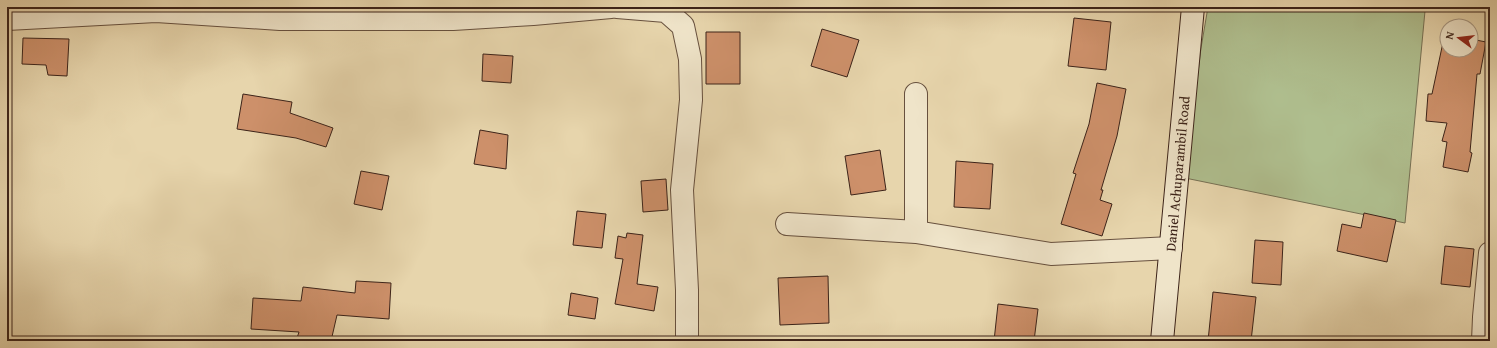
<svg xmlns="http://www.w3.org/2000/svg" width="1497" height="348" viewBox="0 0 1497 348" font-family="'Gentium Book Plus',serif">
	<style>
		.green { fill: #afbe8e; stroke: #767054 }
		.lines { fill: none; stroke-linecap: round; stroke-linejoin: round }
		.stream { stroke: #757b76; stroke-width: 7 }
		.building { fill: #cd906a; stroke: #3c2319 }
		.street-casing { stroke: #67503e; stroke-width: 24 }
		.secondary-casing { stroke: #3c2319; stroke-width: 24 }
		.street { stroke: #efe4c9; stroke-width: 22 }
		.secondary { stroke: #efe4c9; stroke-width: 22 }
		.labels { text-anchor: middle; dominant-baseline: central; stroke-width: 3; stroke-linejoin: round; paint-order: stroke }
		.street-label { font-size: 14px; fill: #3c2319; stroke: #efe4c9 }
	</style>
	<rect width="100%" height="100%" fill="#e7d5ac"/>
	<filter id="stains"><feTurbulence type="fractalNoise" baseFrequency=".005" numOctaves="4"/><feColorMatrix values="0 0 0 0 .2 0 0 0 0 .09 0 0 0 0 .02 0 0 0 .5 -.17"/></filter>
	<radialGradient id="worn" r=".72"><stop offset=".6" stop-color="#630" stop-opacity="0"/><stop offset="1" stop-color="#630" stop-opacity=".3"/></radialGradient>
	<path class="green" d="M1208,7H1406L1425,11L1405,223L1185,178L1201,48Z"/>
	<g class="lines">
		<path class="stream" d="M384,7L404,9
			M424,8L457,7"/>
	</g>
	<path class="building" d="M1074,18L1111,22L1106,70L1068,66Z
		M822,29L859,40L847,77L811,66Z
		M706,32H740V84H706Z
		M1445,33L1447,34V50H1471V39L1486,42L1480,74H1477L1470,152L1472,153L1468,172L1443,167L1447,142L1442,141L1447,123L1426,121L1428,94H1432Z
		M23,38L69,39L67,76L48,75L46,65L22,64Z
		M483,54L513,56L511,83L482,81Z
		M1097,83L1126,89L1117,136L1101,190H1103L1100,200L1112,204L1102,236L1061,224L1076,174L1073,173L1089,124Z
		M243,94L292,102L290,113L333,128L326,147L296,138L237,129Z
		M480,130L508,135L506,169L474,164Z
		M880,150L886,190L851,195L845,156Z
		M956,161L993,164L990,209L954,207Z
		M361,171L389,176L382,210L354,204Z
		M666,179L668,210L643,212L641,181Z
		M577,211L606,214L602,248L573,245Z
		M1364,213L1396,220L1387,262L1337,251L1342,224L1361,228Z
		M627,233L643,235L637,284L658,287L654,311L615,304L623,259L615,258L618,236L626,238Z
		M1255,240L1283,242L1281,285L1252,283Z
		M1445,246L1474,249L1470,287L1441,284Z
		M828,276L829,323L780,325L778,278Z
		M356,281L391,283L389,319L337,315L331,341H309L297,338L299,332L251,329L253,298L301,301L303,287L355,293Z
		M1213,292L1256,297L1251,341H1208Z
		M571,293L598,298L595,319L568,315Z
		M998,304L1038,309L1034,341H994Z"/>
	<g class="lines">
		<g class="street-casing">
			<path id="street" d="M617,7L666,11L683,26L690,59L691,100L682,190L687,290V341
				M7,19L156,11L280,19H453L533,14L611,7
				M787,224L916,232L1051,254L1171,248
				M916,232V94
				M1483,341L1484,317L1490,253"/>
		</g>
		<g class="secondary-casing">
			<g id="secondary">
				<path id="s1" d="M1162,341L1193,7"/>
			</g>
		</g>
		<use href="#street" class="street"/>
		<use href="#secondary" class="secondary"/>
	</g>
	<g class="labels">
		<g class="street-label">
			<text stroke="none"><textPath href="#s1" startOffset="168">Daniel Achuparambil Road</textPath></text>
		</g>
	</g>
	<rect width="1497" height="348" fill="none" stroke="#e7d5ac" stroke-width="24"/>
	<rect x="8" y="8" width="1481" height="332" fill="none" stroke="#3c2319" stroke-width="2"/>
	<rect x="12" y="12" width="1473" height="324" fill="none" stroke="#3c2319"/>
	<g transform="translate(1459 38) rotate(285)"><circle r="19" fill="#efe4c9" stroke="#a79783"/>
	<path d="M0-3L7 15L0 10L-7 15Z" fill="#8f2418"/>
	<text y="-6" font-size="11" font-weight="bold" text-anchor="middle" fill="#3c2319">N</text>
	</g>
	<rect width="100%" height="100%" filter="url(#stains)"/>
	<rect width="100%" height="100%" fill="url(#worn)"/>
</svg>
